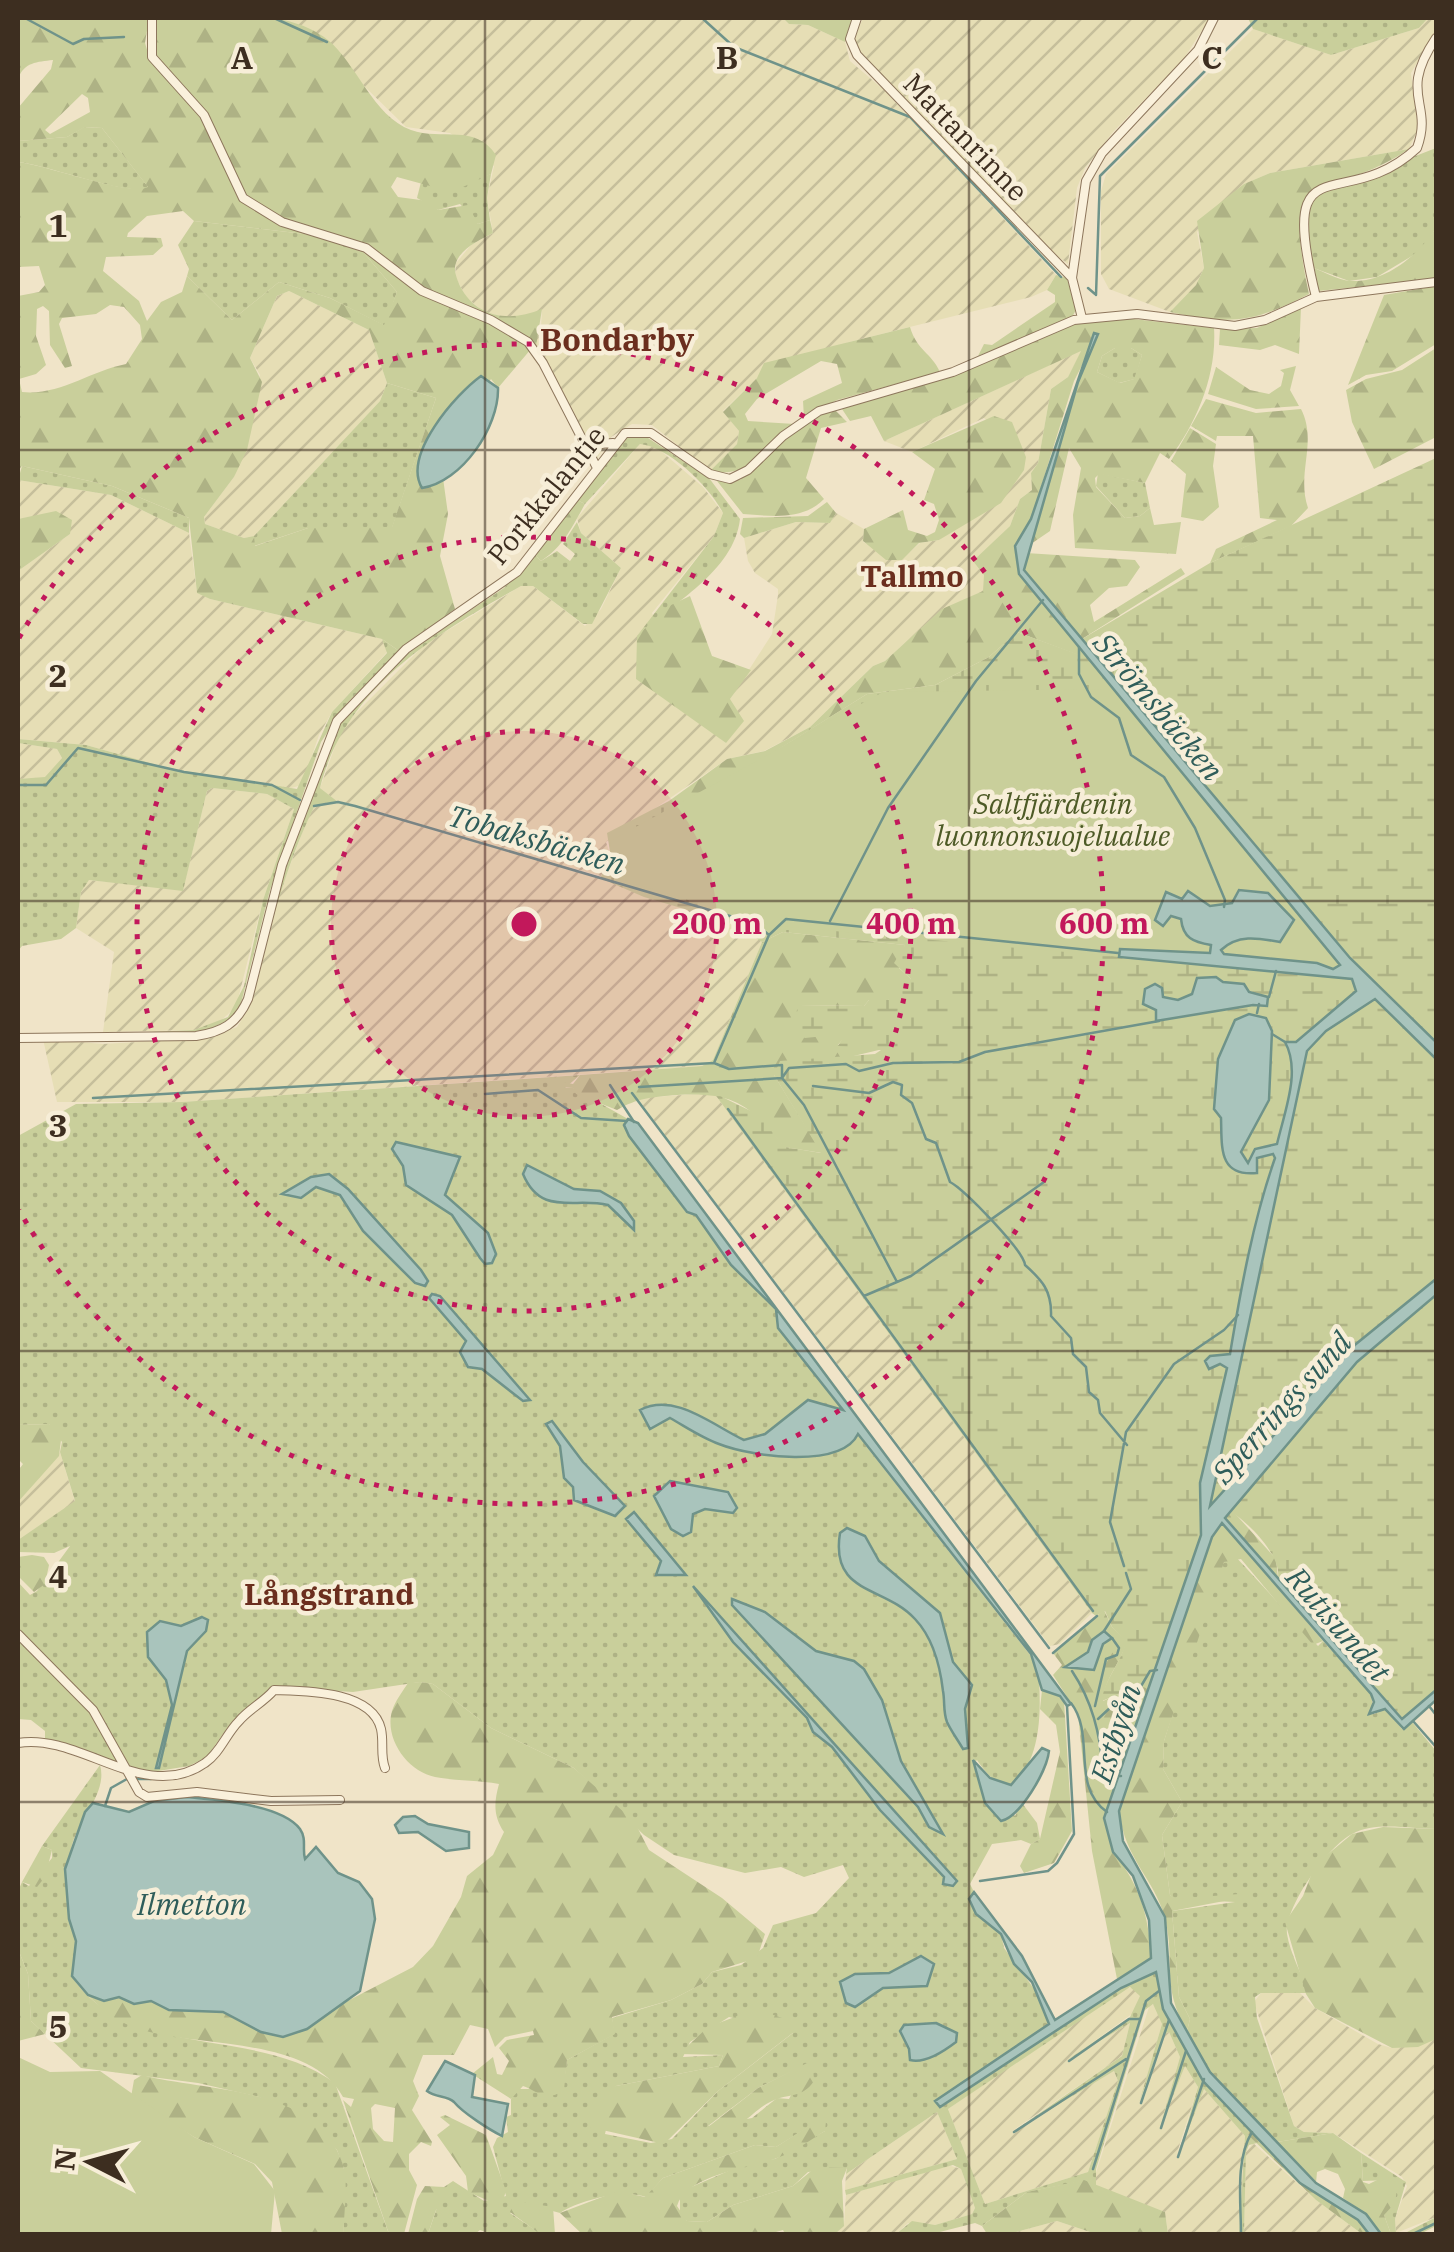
<svg xmlns="http://www.w3.org/2000/svg" width="1454" height="2252" viewBox="0 0 1454 2252" font-family="'IBM Plex Serif',serif">
	<style>
		.farmland { fill: url(#farmland-furrows) }
		.grass { fill: url(#grass-dots); fill-rule: evenodd }
		.forest { fill: url(#forest-firs); fill-rule: evenodd }
		.wetland { fill: url(#wetland-marsh) }
		.park { fill: #c9cf9b }
		.water { fill: #a9c4bc; stroke: #6f938a; stroke-width: 2.5 }
		.lines { fill: none; stroke-linecap: round; stroke-linejoin: round }
		.stream { stroke: #6f938a; stroke-width: 2.5 }
		.minor-casing { stroke: #8d765c; stroke-width: 10 }
		.minor { stroke: #faf1dc; stroke-width: 8 }
		.grid { fill: none; stroke: #3d2e20; stroke-width: 2.5; stroke-opacity: 0.55 }
		.ring { fill: none; stroke: #c2185b; stroke-width: 5; stroke-dasharray: 5 10 }
		.labels { text-anchor: middle; dominant-baseline: central; stroke-width: 9; stroke-linejoin: round; paint-order: stroke }
		.street-label { font-size: 28px; fill: #3d2e20; stroke: #f7eed8 }
		.park-label { font-size: 28px; font-style: italic; fill: #4d5a26; stroke: #f7eed8 }
		.neighbourhood-label { font-size: 30px; font-weight: bold; fill: #6b2e1e; stroke: #f7eed8 }
		.water-label { font-size: 30px; font-style: italic; fill: #2f5d5a; stroke: #f7eed8 }
		.quarter-label { font-size: 32px; font-weight: bold; fill: #6b2e1e; stroke: #f7eed8 }
		.grid-label { font-size: 32px; text-anchor: middle; font-weight: bold; fill: #3d2e20; stroke: #f7eed8; stroke-width: 9; stroke-linejoin: round; paint-order: stroke }
		.centre { fill: #c2185b; stroke: #f7eed8; stroke-width: 5 }
		.ring-label { font-size: 30px; text-anchor: middle; font-weight: bold; fill: #c2185b; stroke: #f7eed8; stroke-width: 9; stroke-linejoin: round; paint-order: stroke }
	</style>
	<defs>
		<pattern id="farmland-furrows" width="10" height="10" patternUnits="userSpaceOnUse" patternTransform="scale(2.5)"><rect width="10" height="10" fill="#e6deb5"/><path d="M-1 1l2-2M0 10L10 0M9 11l2-2" fill="none" stroke="#c6bf9b"/></pattern>
		<pattern id="grass-dots" width="8" height="8" patternUnits="userSpaceOnUse" patternTransform="scale(2.5)"><rect width="8" height="8" fill="#c9cf9b"/><path d="M2 2h.1M6 6h.1" fill="none" stroke="#aeb285" stroke-width="1.8" stroke-linecap="round"/></pattern>
		<pattern id="forest-firs" width="22" height="20" patternUnits="userSpaceOnUse" patternTransform="scale(2.5)"><rect width="22" height="20" fill="#c9cf9b"/><path d="M5 1l3.5 6h-7zM16 11l3.5 6h-7z" fill="#aeb285"/></pattern>
		<pattern id="wetland-marsh" width="20" height="14" patternUnits="userSpaceOnUse" patternTransform="scale(2.5)"><rect width="20" height="14" fill="#c9cf9b"/><path d="M1 5h8M5 5V1M11 12h8M15 12V8" fill="none" stroke="#aeb285"/></pattern>
	</defs>
	<rect width="100%" height="100%" fill="#f0e4c8"/>
	<path class="farmland" d="M278,18H783L789,24L808,25L845,42L850,61L884,90L1056,275L1047,290L1031,297L849,342L757,378L723,411L739,431L737,444L710,471L652,425L632,424L611,437L592,466L531,349L541,327L542,310L517,319L485,313L466,297L455,276L456,263L471,245L493,233L487,198L494,166L450,133L406,127L362,84L327,39Z
		M863,18H1210L1183,60L1113,132L1085,168L1077,188L1068,264L1039,242L858,50L854,40Z
		M1428,18H1436V31L1411,73L1418,129L1409,149L1270,173L1244,184L1197,232L1204,268L1196,285L1170,312L1109,289L1101,274V191L1106,174L1253,29L1331,55L1419,28Z
		M289,291L369,330L387,383L380,401L254,536L244,538L205,524L204,517L234,477L260,375L250,358L277,296Z
		M1082,350L1068,377L1051,389L1038,463L1031,473L1032,490L1020,499L1010,526L994,542L984,591L942,610L885,661L873,666L810,727L764,751L727,759L606,842L611,857L601,876L561,865L735,924L759,937L762,942L713,1060L702,1066L182,1102H57L43,1039L103,1044L208,1038L237,1027L249,1008L276,903L304,828L314,806L336,801L320,788L342,727L425,644L521,586H533L585,626L601,609L621,568L581,533L577,518L640,444L654,445L703,487L723,513L714,536L652,613L705,726L726,743L730,699L772,634L778,595V589L755,573L748,561L744,538L796,522L830,523L836,513L864,529L863,542L901,560L920,543L939,540L1026,457L1023,451L984,418L912,452L884,441Z
		M18,480L111,495L189,533L197,592L210,599L382,639L387,652L332,712L319,735L302,785L288,789L172,769L86,745L18,739V571L70,534L35,516L18,519Z
		M18,743L57,749L62,758L45,778L18,779Z
		M212,788L267,794L294,809L263,900L236,1007L216,1025L194,1030L103,1032L114,952L76,928L81,892L89,880L183,890L207,791Z
		M714,1093L1092,1613L1060,1644L1050,1646L637,1098Z
		M60,1452L75,1502L18,1540V1502Z
		M1135,1987L1141,1996L1136,2011L1067,2061L1130,2023L1122,2056L1012,2131L1114,2071L1118,2081L1088,2172L985,2204L948,2109L1123,1989Z
		M1299,1992L1315,2008L1378,2044L1392,2048L1436,2039V2217L1396,2233L1395,2219L1407,2186L1402,2177L1333,2133L1304,2132L1294,2126L1254,2002L1261,1993Z
		M1150,2004L1156,2005L1162,2024L1139,2103L1164,2034L1169,2032L1180,2057L1159,2131L1185,2066L1198,2087L1176,2156L1204,2089L1245,2136L1239,2234H1168L1165,2212L1096,2189L1093,2182Z
		M937,2112L957,2159L845,2190L846,2174Z
		M1253,2143L1316,2200L1362,2234H1244L1246,2152Z
		M948,2165L961,2169L975,2208L972,2214L935,2225L908,2223L896,2234H835L844,2225L846,2195Z
		M1057,2221L1096,2234H1009Z"/>
	<path class="grass" d="M1248,18H1428L1419,28L1331,55L1253,29Z
		M84,127L102,128L149,188C130,197 48,165 18,162V141L67,137Z
		M1436,148V228L1422,250L1377,277L1349,281L1311,267C1306,242 1300,215 1318,194Z
		M491,174L487,198L490,220L478,224L460,204L438,210L417,198L421,182C449,194 465,182 491,174Z
		M194,221L321,236L364,253L397,292L385,326L330,298L279,282L232,320L187,276L189,269L178,245Z
		M1115,348H1131L1142,355L1135,379L1119,383L1097,372L1102,356Z
		M387,383L436,398L392,528H308L254,546V536L380,401Z
		M645,436L709,478L740,519C734,572 672,603 637,636L714,536L723,513C710,487 669,447 640,444L585,504L575,499L626,437Z
		M22,466L112,486L189,518V533L111,495L18,480Z
		M1098,473L1145,483L1150,508L1140,516L1125,518L1096,486Z
		M577,522L581,533L621,568L592,624H583L533,586H521C436,634 345,687 320,788L338,802L314,807C285,867 269,932 252,996L286,864L339,724L409,651L504,588L534,554L541,561L557,551L570,561L575,554L563,544Z
		M382,639L399,651L347,703L321,742L270,890L239,1011C205,1044 147,1034 103,1034L194,1030L228,1017L244,986L263,900L294,809L267,794L212,788L207,791L183,891L89,880L81,892L76,928L61,939L22,946L18,951V779L45,777L62,758L57,749L18,743V739L86,745L172,769L297,789L332,712L387,653Z
		M580,1075L565,1088H573L628,1119L624,1125L629,1136L686,1212L696,1214L731,1265L776,1310L778,1328L827,1386L866,1446L1038,1665C1041,1703 1044,1760 1011,1785C993,1783 987,1774 977,1760L973,1764L1015,1816L1022,1803L1037,1823L1040,1839L1031,1844L1021,1840L992,1844L970,1884L974,1892L969,1899L976,1914L1001,1934L1004,1948L1043,2001L1049,2024L935,2101L1121,1988L1156,1972C1168,2038 1205,2082 1250,2130L1248,2135L1257,2143L1249,2145L1246,2152L1244,2234H1239L1245,2136L1204,2089L1177,2159L1198,2087L1185,2066L1159,2131L1180,2057L1169,2032L1164,2034L1139,2103L1162,2024L1153,2004L1145,2010L1096,2169V2189L1083,2181L1027,2192L982,2226L975,2223L932,2234H896L912,2221L935,2225L972,2214L975,2208L961,2169L953,2165L846,2195L845,2190L957,2159L937,2112L846,2174L847,2168L808,2172L793,2186L733,2205L707,2222L687,2221L680,2215V2196L689,2188L749,2162L775,2159L825,2131L818,2121L776,2147L755,2145L663,2178L646,2197C623,2189 580,2200 560,2213L538,2207L510,2213L541,2234H491L480,2230L475,2234H428L444,2187L453,2181L484,2201L506,2196L493,2147L497,2138L508,2132L506,2117L511,2115V2099L518,2089H563L567,2060L614,2034L612,2018L671,2000L702,1984L712,1972L741,1965L763,1948L773,1925L816,1913L849,1878L843,1865L804,1877L781,1867L745,1873L674,1855L644,1835L574,1768L491,1728L433,1684L420,1682L353,1692L272,1687L227,1728L207,1757L189,1766L152,1772L130,1769L45,1740V1731L31,1720L18,1719V1582L30,1595L37,1591L70,1546L54,1553L18,1552V1540L75,1501L60,1452L62,1442L49,1424L18,1425V1136L76,1104L182,1102ZM1130,1987L1140,1996L1130,2017L1066,2061L1130,2023L1122,2056L1011,2133L1114,2071L1118,2081L1088,2172L985,2204L948,2109ZM729,2017L793,2033L718,2091L672,2139L651,2143L605,2134L616,2086L719,2066L723,2055L683,2057L690,2042ZM807,2064L789,2099L777,2098L752,2118L708,2126L758,2088Z
		M1235,1556L1318,1646L1323,1641L1371,1694L1374,1714L1385,1709L1402,1729L1412,1722L1436,1751V1829C1410,1829 1376,1821 1352,1834C1328,1846 1284,1908 1287,1934C1290,1953 1302,1975 1309,1993H1261L1255,1997L1257,2018L1294,2126L1304,2132L1333,2133L1277,2142L1210,2072L1187,2031L1190,2019L1179,1997L1172,1911L1235,1902L1173,1899L1170,1895L1162,1835L1182,1802L1163,1769L1164,1741L1215,1579L1224,1562Z
		M100,1765C108,1792 79,1819 72,1845C61,1885 73,1906 76,1945C76,1956 72,1966 72,1977C130,2062 257,2025 335,2083L389,2234H344V2169L337,2150L313,2123L259,2097L198,2083L81,2068L31,2021L28,1974L18,1949V1891L22,1882L29,1886L52,1858V1850L42,1846Z
		M1361,2153L1406,2182L1395,2219L1396,2233L1407,2232L1436,2217V2226L1420,2234H1391L1384,2215L1390,2180L1363,2181Z"/>
	<path class="forest" d="M18,18H149L145,43L150,60L201,115L237,196L253,209L362,249L425,297L509,331L531,349L498,388L491,379L422,488L443,478L448,514L440,556L455,609L399,651L382,639L210,599L197,593L189,518L112,486L22,466L18,471V296L39,292L45,285L39,266L18,267V162C47,165 131,197 148,187L102,128L85,127L67,137L18,141V108L51,69L53,60C37,62 24,62 18,79ZM82,94L88,98L90,112L50,134L45,130ZM183,211L194,221L321,236L364,253L397,292L384,325L330,298L279,282L232,320L187,276L182,292L161,302L147,321L139,301L103,271L106,257L153,255L163,246L161,238L127,237L128,233L147,216ZM289,291L369,330L387,383L436,398L392,527L308,528L255,546L254,536L244,538L205,524L204,517L234,477L247,450L262,382L250,358L277,296ZM110,305L124,307L140,325L142,339L126,364C90,371 59,396 22,392L19,379L36,374L46,365L36,336L37,309L43,306L49,311L50,345L65,368L72,366L59,324L62,318L96,314Z
		M154,18C207,18 283,4 328,40C357,64 373,116 411,130C442,141 475,123 496,155L491,174L452,192L397,177L391,187L398,197L428,201L438,210L468,205L478,224L490,220L493,233C480,240 461,248 456,263C453,270 457,279 460,286C477,319 511,322 542,309L536,346L502,322L424,290L367,245L281,218L247,198L237,185L210,119L153,52Z
		M783,18H854L845,42L808,25L789,24Z
		M1409,149C1325,206 1279,155 1309,294C1253,323 1231,325 1170,312L1196,285L1204,268L1197,221L1244,184L1270,173Z
		M1436,228V279L1318,291L1311,267C1323,271 1338,280 1350,281C1386,283 1418,255 1436,228Z
		M1056,275L1067,278L1076,310L1072,317L978,356L984,344L992,345L1055,302V295L1047,290Z
		M1436,286V344L1392,371L1366,375L1348,385L1384,295Z
		M1301,307L1299,354L1275,345L1260,350L1219,345L1220,329L1257,328Z
		M1115,317L1214,328C1217,374 1197,423 1169,459L1160,453L1145,483L1099,474L1095,478L1096,487L1125,518L1140,516L1150,508L1154,525L1181,522L1176,554L1075,548L1073,515L1081,468L1069,448L1050,531L1028,546L1078,382L1098,334L1074,381L1031,519L1015,551L1019,575L1089,659L1017,632L989,657L935,685L867,694L693,803L682,809L671,806L669,801L727,759L765,751L810,727L873,666L885,661L942,609L983,591L984,575L973,561L1010,526L1020,499L1032,490L1031,473L1038,463L1051,389L1068,377L1081,351L884,441L871,416L850,421L840,406L949,377L1057,328ZM1115,348H1131L1142,355L1134,379L1120,383L1097,372L1102,356Z
		M910,327C917,351 931,352 940,372L837,400L804,418L803,401L842,383L837,364L821,361L757,399L745,414L748,421L795,424C768,448 749,480 710,471L737,444L739,431L723,412L757,378L764,363Z
		M1436,348V437L1374,469L1352,422L1346,390L1366,379L1402,370Z
		M1296,366L1290,390L1299,406L1256,409L1208,394L1216,367L1250,390L1269,394L1281,386L1284,373L1280,370Z
		M1206,399L1256,413L1301,409C1318,442 1296,473 1308,508L1291,526L1210,563L1216,549L1277,520L1260,518L1253,436H1217L1216,441L1191,426Z
		M833,408L847,422L821,428L806,478L824,499C802,521 772,516 743,514L717,481L740,480L785,437Z
		M994,416L1012,422L1026,457L1024,470L1001,503L939,540L919,543L902,560H886L863,541L864,529L903,510L908,530L927,536L935,532L939,520L934,504L924,500L935,469L912,452Z
		M1190,428L1216,444L1213,466L1219,507L1203,521L1181,517L1186,474L1171,461Z
		M575,499L585,504C572,527 564,546 541,561L534,554Z
		M827,502L836,513L830,523L796,522L744,538L740,534L743,518L808,516Z
		M56,511L72,520L70,534L18,571V519Z
		M1026,553L1135,560L1140,567L1127,586L1109,588L1090,605L1094,622L1181,568L1185,574L1082,639L1024,570Z
		M690,596L712,656L751,670L730,699L744,721L726,743L636,679L637,636L669,606Z
		M783,932L905,945L899,968L911,979L888,1000H869L864,1006L800,1005L847,1034L838,1045L883,1049L774,1075L822,1153L784,1147C749,1104 734,1092 677,1095C653,1097 637,1098 617,1110L576,1094L573,1088L557,1087L558,1081L573,1084L580,1075L702,1066L713,1060L762,942Z
		M49,1424L62,1432L59,1456L18,1502V1471L23,1464L18,1459V1425Z
		M1231,1509L1276,1559L1278,1578L1225,1518Z
		M1222,1523L1323,1641L1313,1645L1241,1559L1224,1562L1164,1741L1163,1769L1182,1802L1162,1835L1170,1895L1174,1899L1239,1894L1240,1898L1172,1911L1179,1997L1190,2019L1187,2031C1160,1984 1176,1963 1165,1918C1154,1878 1125,1860 1119,1811L1212,1537Z
		M32,1555L44,1557L49,1565L45,1584L34,1592L18,1576V1557Z
		M1104,1610L1112,1627L1127,1641C1121,1663 1104,1679 1103,1701L1138,1685L1151,1689L1125,1759L1113,1852C1140,1885 1149,1916 1151,1958L1117,1979L1092,1851L1078,1714L1053,1675L1062,1665L1053,1653Z
		M420,1682L433,1684L491,1728L574,1768L634,1821L649,1850L722,1898L765,1934L757,1958L712,1972L702,1984L671,2000L612,2017L615,2034L567,2060L564,2090C545,2103 540,2092 523,2086L511,2099L472,2074L493,2057L497,2074L502,2075L509,2061L499,2048L507,2040L534,2035L533,2031L505,2037L495,2047L488,2029L470,2025L454,2055H423L413,2081L419,2096L412,2110L432,2142L431,2146L421,2142L409,2154V2170L417,2185L404,2234H389L343,2100L351,2107L354,2099L343,2097C307,2031 184,2051 126,2024C111,2017 99,2007 88,1995L104,2001L119,1997L134,2004L151,2001L169,2010L223,2012L261,2032L336,2007L413,1967L433,1946L461,1897L467,1876L493,1855L504,1832C493,1816 494,1802 499,1784C478,1780 456,1781 435,1777C408,1772 384,1739 392,1711C395,1701 403,1691 408,1683ZM375,2104L395,2108L393,2142L384,2141L373,2129L371,2108Z
		M1042,1690H1051L1064,1701L1072,1831L1054,1863L1024,1873L1020,1866L1031,1844L1040,1839L1060,1752L1056,1725L1040,1709Z
		M1383,1827L1436,1829V2039L1418,2047L1392,2048L1315,2008L1306,1994L1285,1922L1303,1896L1315,1865L1352,1834Z
		M42,1846L52,1850L45,1877L37,1887L22,1882Z
		M18,1949L28,1974L31,2021L45,2034L18,2041Z
		M756,2009L785,2019L794,2032L718,2091L664,2144L589,2127L587,2109L616,2086L719,2066L723,2055L679,2054L708,2027Z
		M807,2063L813,2067L814,2081C802,2099 788,2093 772,2101C750,2111 743,2131 716,2132L708,2127L758,2088Z
		M142,2075C206,2092 318,2085 343,2165C349,2186 343,2213 344,2234H282L272,2182L255,2164L194,2137L131,2097L134,2080Z
		M445,2115L486,2135L506,2191L501,2206L468,2192L466,2176L437,2135L450,2125L440,2117Z
		M818,2120L826,2121L825,2131C810,2140 794,2152 777,2158C750,2168 686,2175 677,2206L687,2221L707,2222L733,2205L793,2186L816,2167L847,2168L842,2181L844,2226L835,2234H785L783,2230L769,2234H582L560,2213L618,2191L645,2197L663,2178L755,2145L776,2147Z
		M1250,2130L1300,2183L1358,2220L1369,2234H1362L1316,2200L1248,2135Z
		M1333,2133L1361,2153L1363,2182L1369,2184L1381,2178L1390,2180L1397,2189L1395,2203L1384,2215L1391,2234H1381L1366,2214L1343,2198L1345,2189L1338,2174L1325,2169L1317,2172L1316,2183L1277,2142Z
		M1084,2180L1165,2212L1168,2234H1096L1057,2221L1009,2234H987L982,2226L1027,2192Z
		M425,2186L444,2187L445,2201L436,2210L428,2234H408L417,2199Z
		M515,2201L553,2207L555,2234H540L510,2212Z"/>
	<path class="wetland" d="M1436,458V1690L1403,1719L1278,1578C1282,1552 1239,1513 1217,1503L1210,1508L1151,1689L1138,1686L1102,1701C1104,1679 1121,1664 1126,1641L1112,1627L1105,1611L1096,1616L1092,1613L714,1093L757,1114L785,1147L821,1153L774,1075L780,1061L875,1054L881,1050L838,1046L845,1034L805,1038L787,1028L800,1005L864,1006L869,1000H888L896,984L911,979L894,963L905,945L783,932L762,942L735,924L644,897L600,878L611,858L607,833L669,801L682,809L867,694L935,685L989,657L1017,632L1088,658L1082,639L1210,563Z"/>
	<path class="park" d="M1113,689L1362,979L768,925L611,876L610,841L883,692Z
		M18,2057L50,2072L100,2071L194,2137L254,2164L275,2191L271,2234H18Z"/>
	<path class="water" d="M1094,333L1098,334L1078,382L1024,570L1350,958L1436,1042V1059L1375,999L1326,1031L1307,1051L1210,1506L1356,1344L1436,1279V1295L1357,1362L1225,1518L1402,1719L1436,1690V1700L1404,1729L1385,1709L1369,1714L1374,1702L1371,1694L1222,1523L1212,1537L1119,1811L1123,1841L1165,1917L1171,2003L1210,2072L1316,2183L1366,2214L1381,2234H1369L1358,2220L1300,2183L1203,2081L1163,2009L1156,1972L1121,1988L940,2107L935,2101L1049,2024L1032,1982L1014,1964L1001,1934L976,1914L969,1899L974,1892L1022,1956L1055,2020L1151,1958L1149,1920L1133,1876L1113,1852L1104,1818L1201,1535L1200,1483L1227,1368L1220,1364L1209,1369L1205,1361L1210,1356L1230,1354C1241,1288 1253,1221 1275,1158L1273,1154L1257,1158V1173C1218,1177 1222,1147 1221,1118L1214,1109L1218,1059L1235,1020L1249,1014L1266,1018L1272,1031L1269,1100L1241,1152L1248,1163L1255,1149L1277,1144C1285,1110 1301,1071 1285,1042H1296L1356,991L1352,979L1119,957L1120,949L1210,953L1211,945C1193,942 1183,938 1181,919L1171,916L1163,926L1155,920L1166,892L1182,899L1188,891L1210,906L1232,903L1239,890L1268,893L1294,920L1280,942C1258,938 1238,934 1221,950L1224,954L1317,963L1333,969L1340,965L1019,574L1015,546L1031,519Z
		M481,376L498,388C499,427 462,482 422,488C402,455 456,394 481,376Z
		M1216,977L1223,982L1244,984L1249,992L1268,997L1267,1006L1253,1005L1156,1021V1010L1143,1004L1145,989L1155,984L1162,988L1163,997L1178,1000L1192,994L1197,978Z
		M628,1119L638,1123L1071,1704L1067,1706L1060,1696L1042,1690L1031,1654L858,1434C841,1469 752,1457 719,1444C702,1438 686,1427 670,1418L650,1429L640,1410C675,1392 712,1425 744,1440L765,1434L808,1400L843,1410L778,1328L776,1309L731,1265L696,1215L687,1212L629,1136L624,1125Z
		M396,1142L460,1157L445,1195L488,1233L496,1254L492,1263L485,1264L480,1258L452,1215L406,1185L403,1166L392,1149Z
		M527,1165L574,1189L600,1191L621,1203L634,1221V1230L608,1205C574,1197 541,1217 523,1174Z
		M329,1174L348,1189L421,1270L428,1281L425,1286L415,1283L363,1231L340,1195L316,1187L301,1198L282,1194L311,1177Z
		M432,1294L440,1296L530,1400L523,1401L482,1369L468,1367L460,1352L466,1341L429,1298Z
		M552,1421L583,1462L625,1506L615,1516L574,1500L573,1487L564,1478L560,1446L546,1424Z
		M670,1481L728,1492L737,1508L733,1513L705,1509L693,1514L691,1532L683,1536L671,1529L654,1496Z
		M634,1512L686,1575H656L661,1561L626,1519Z
		M847,1528L865,1536L879,1561L940,1613L953,1662L972,1685L965,1709L968,1748L963,1749C958,1740 951,1731 947,1722C943,1712 945,1701 943,1691C940,1665 933,1638 915,1619C884,1585 830,1595 840,1533Z
		M693,1586L957,1881L953,1886L943,1884L944,1877L880,1810L832,1747L813,1732L807,1718L733,1642Z
		M732,1599L765,1612L816,1651L854,1661L864,1669L882,1700L901,1761L943,1834L929,1827L918,1807L732,1605Z
		M202,1617L208,1620L206,1631L187,1651L159,1768H156L172,1705L166,1680L148,1657L147,1632L160,1621L181,1626Z
		M1104,1631L1112,1638L1103,1644L1094,1670L1065,1667L1088,1652L1092,1640Z
		M1042,1748L1049,1751C1047,1771 1020,1817 1001,1821L985,1803L973,1760L990,1778L1011,1785Z
		M186,1797C215,1800 281,1804 300,1829C307,1839 302,1849 305,1859L316,1847L338,1873L359,1882L372,1899L375,1919L360,1991L307,2029L283,2037L261,2032L223,2012L169,2010L151,2001L134,2004L119,1997L104,2001L88,1995L72,1976L76,1941L69,1919L65,1869L85,1812L93,1803L129,1812L154,1801Z
		M415,1816L428,1824L469,1832V1848L446,1851L418,1832L399,1833L395,1825L403,1817Z
		M921,1956L934,1964L927,1986L883,1988L855,2007L846,2003L840,1982L855,1974L889,1973Z
		M936,2023L957,2033L956,2042C943,2052 925,2064 910,2060L909,2049L900,2031L904,2025Z
		M445,2061L475,2075L472,2097L508,2104L502,2136C490,2130 463,2113 454,2102C447,2095 436,2098 427,2091Z"/>
	<g class="lines">
		<path class="stream" d="M25,18L73,44L84,39L124,37
			M274,18L327,42
			M702,18L734,47L910,117L1061,277
			M1088,288L1095,294
			M1096,295L1100,176L1258,18
			M1079,647V674L1091,697L1119,718L1131,755L1164,777L1195,828L1225,900L1224,907
			M18,785H46L78,748L184,772L272,785L300,800
			M314,806L338,802L355,806L747,921
			M830,921L888,808L976,681L1043,600
			M756,924L769,935L786,919L1118,953
			M1269,997L1276,971
			M1257,1013L1259,1004
			M1272,1034L1285,1042
			M714,1063L729,1069L782,1065V1078L804,1105L897,1282
			M610,1085L634,1122
			M813,1086L869,1093L893,1082L902,1085L901,1095L912,1103L926,1139L936,1143L950,1182C964,1189 1024,1251 1025,1265C1042,1280 1052,1291 1051,1316L1071,1338L1073,1354L1086,1367L1089,1392L1098,1400L1100,1413L1127,1445
			M639,1087L782,1078L789,1068L846,1064L859,1071L893,1063L959,1062L985,1052L1159,1021
			M632,1093L1049,1648
			M485,1094L538,1090L581,1118L627,1121
			M93,1098L714,1063L769,935
			M728,1109L1093,1611
			M864,1296L911,1276L1044,1182
			M1124,1566L1110,1522L1126,1432L1174,1364L1224,1330L1238,1315
			M1104,1631L1131,1589L1126,1573
			M1053,1653L1097,1616
			M1072,1671C1092,1701 1100,1733 1103,1770L1110,1776H1121
			M1071,1703C1096,1735 1070,1786 1107,1812
			M1095,1706L1106,1659L1117,1655L1119,1648L1112,1638
			M1429,1706L1436,1715
			M1098,1719L1112,1706L1134,1698L1150,1671L1157,1670
			M1413,1721L1436,1747
			M137,1779H151
			M105,1806L111,1788L127,1779
			M980,1881L1048,1871L1057,1863L1074,1834L1067,1706
			M1069,2061L1129,2019H1139
			M1141,2103L1169,2020
			M1161,2128L1186,2051
			M1014,2132L1126,2059
			M1178,2157L1204,2079
			M1093,2169L1146,2001L1159,1991
			M1241,2234C1241,2202 1235,2160 1252,2132
			M1413,2234L1436,2223"/>
		<g class="minor-casing">
			<path id="minor" d="M152,18V57L204,115L243,198L282,222L366,248L422,291L491,320L528,342L543,363L596,466
				M857,18L850,39L857,55L1072,278
				M1316,297C1276,136 1343,217 1417,148C1434,102 1397,96 1436,38
				M1082,318L1072,278L1086,181L1102,153L1198,50L1214,18
				M584,445L613,443
				M18,1038L196,1036C222,1032 237,1024 248,999L282,865L337,721L406,649L517,572L625,433H651L710,474L730,479L748,470L783,436L819,411L953,372L1074,320L1137,314L1235,326L1265,320L1316,297L1436,282
				M18,1634L93,1710L139,1792L147,1797L197,1792L271,1801L340,1800
				M18,1743C79,1732 145,1805 205,1763C220,1753 226,1734 239,1721C249,1709 264,1702 274,1690C304,1691 372,1690 381,1729C384,1743 380,1755 385,1768"/>
		</g>
		<use href="#minor" class="minor"/>
	</g>
	<path class="grid" d="M485,18V2234M969,18V2234M18,450H1436M18,901H1436M18,1351H1436M18,1802H1436"/>
	<circle cx="524" cy="924" r="193" fill="#c2185b" fill-opacity=".12"/>
	<g class="ring">
		<circle cx="524" cy="924" r="193"/>
		<circle cx="524" cy="924" r="387"/>
		<path d="M19 638A580 580 0 1 1 19 1210"/>
	</g>
	<g class="labels">
		<g class="street-label">
			<text transform="translate(966 137) rotate(46)">Mattanrinne</text>
			<text transform="translate(546 495) rotate(-51)">Porkkalantie</text>
		</g>
		<g class="park-label">
			<text x="1053" y="803">Saltfjärdenin<tspan x="1053" dy="32">luonnonsuojelualue</tspan></text>
		</g>
		<g class="neighbourhood-label">
			<text x="912" y="575">Tallmo</text>
			<text x="329" y="1593">Långstrand</text>
		</g>
		<g class="water-label">
			<text transform="translate(1159 706) rotate(50)">Strömsbäcken</text>
			<text transform="translate(537 839) rotate(16)">Tobaksbäcken</text>
			<text transform="translate(1281 1407) rotate(-48)">Sperrings sund</text>
			<text transform="translate(1339 1624) rotate(49)">Rutisundet</text>
			<text transform="translate(1115 1733) rotate(-72)">Estbyån</text>
			<text x="192" y="1903">Ilmetton</text>
		</g>
		<g class="quarter-label">
			<text x="617" y="339">Bondarby</text>
		</g>
	</g>
	<g class="grid-label">
		<text x="242" y="69">A</text>
		<text x="727" y="69">B</text>
		<text x="1212" y="69">C</text>
		<text x="58" y="237">1</text>
		<text x="58" y="687">2</text>
		<text x="58" y="1137">3</text>
		<text x="58" y="1588">4</text>
		<text x="58" y="2038">5</text>
	</g>
	<circle cx="524" cy="924" r="15" class="centre"/>
	<g class="ring-label">
		<text x="717" y="934">200 m</text>
		<text x="911" y="934">400 m</text>
		<text x="1104" y="934">600 m</text>
	</g>
	<rect width="1454" height="2252" fill="none" stroke="#3d2e20" stroke-width="40"/>
	<g transform="translate(90 2162) rotate(276)" stroke="#f7eed8" stroke-width="8" paint-order="stroke">
	<path d="M0-8L18 38L0 25L-18 38Z" fill="#3d2e20"/>
	<text y="-15" font-size="28" font-weight="bold" text-anchor="middle" fill="#3d2e20">N</text>
	</g>
</svg>
